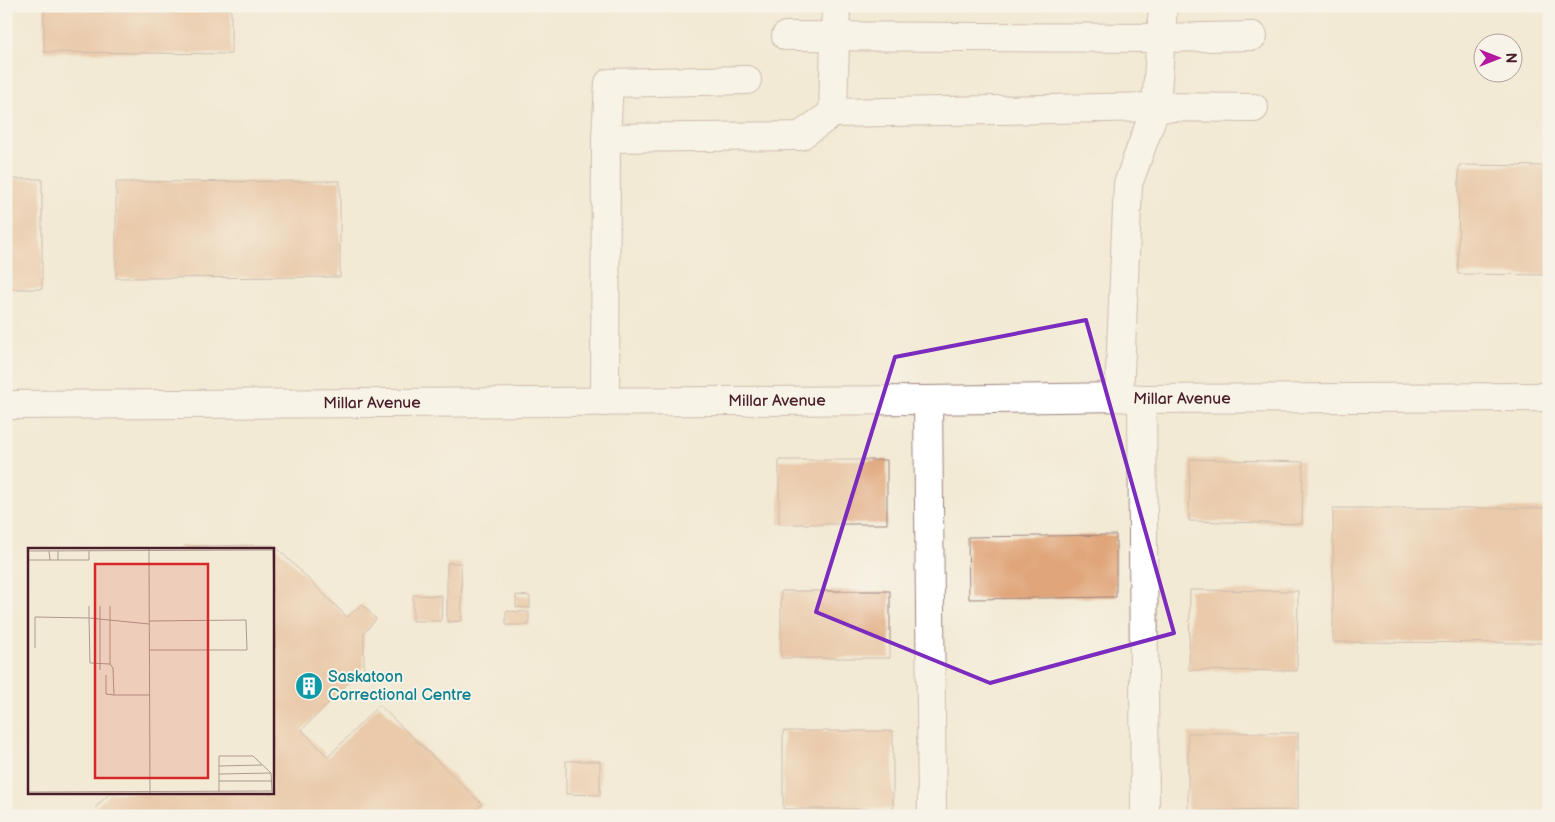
<svg xmlns="http://www.w3.org/2000/svg" width="1555" height="822" viewBox="0 0 1555 822" font-family="'Balsamiq Sans',sans-serif">
	<style>
		.building { fill: #e0a579 }
		.lines { fill: none; stroke-linecap: round; stroke-linejoin: round }
		.minor-casing { stroke: #9e8480; stroke-width: 30 }
		.minor { stroke: #fff; stroke-width: 28 }
		.marked { fill: none; stroke: #7b2cbf; stroke-width: 4; stroke-linejoin: round }
		.labels { text-anchor: middle; dominant-baseline: central; stroke-width: 4; stroke-linejoin: round; paint-order: stroke }
		.street-label { font-size: 16px; fill: #4a1f2b; stroke: #f7f3e8 }
		.culture-label { font-size: 16px; fill: #0d838f; stroke: #f7f3e8; text-anchor: start }
		.inset-road { fill: none; stroke: #af9990; stroke-width: 1 }
		.view { fill: #d62828; fill-opacity: 0.15; stroke: #d62828; stroke-width: 2.5 }
		.inset-edge { fill: none; stroke: #4a1f2b; stroke-width: 2.5 }
	</style>
	<rect width="100%" height="100%" fill="#f7f3e8"/>
	<filter id="ink" filterUnits="userSpaceOnUse"><feTurbulence type="fractalNoise" baseFrequency=".02" numOctaves="2"/><feDisplacementMap in="SourceGraphic" scale="10" xChannelSelector="R" yChannelSelector="G"/><feConvolveMatrix kernelMatrix="1 2 1 2 8 2 1 2 1" color-interpolation-filters="sRGB"/></filter>
	<filter id="wash" filterUnits="userSpaceOnUse"><feTurbulence type="fractalNoise" baseFrequency=".0096" numOctaves="4" result="noise"/><feDisplacementMap in="SourceGraphic" scale="20" xChannelSelector="R" yChannelSelector="G"/><feGaussianBlur stdDeviation="1.12" result="paint"/><feColorMatrix in="noise" values="0 0 0 0 0 0 0 0 0 0 0 0 0 0 0 0 0 1.4 0 .05"/><feComposite in="paint" operator="in"/></filter>
	<g filter="url(#wash)">
		<rect width="100%" height="100%" fill="#f2ead4"/>
		<g id="blocks">
			<path class="building" d="M44,6H231V54L44,52Z
				M1459,165L1549,166V275L1458,274Z
				M6,179H42V289H6Z
				M340,181V277L116,278V182Z
				M1190,459L1303,462L1302,524L1189,521Z
				M779,460H887V524H779Z
				M1333,508H1549V643L1333,642Z
				M1116,535V597L969,599L968,537Z
				M274,545L347,617L362,604L376,619L364,633V667L302,730L328,757L379,705L482,804L470,816H87L110,793H272V550H181L185,546Z
				M447,563H461L462,621L447,622Z
				M1190,590L1298,591L1297,671L1189,670Z
				M781,591H890V658H781Z
				M413,595L442,596L441,621H413Z
				M516,595L530,596V608L516,607Z
				M506,611L529,612V625H506Z
				M783,731H893V809H783Z
				M1188,733H1298V810L1188,811Z
				M566,761H600V795L566,794Z"/>
		</g>
	</g>
	<g filter="url(#ink)">
		<use href="#blocks" fill-opacity="0" stroke="#9e8480" stroke-width="1"/>
		<g class="lines">
			<g class="minor-casing">
				<g id="minor">
					<path d="M786,36L1161,38L1253,36"/>
					<path d="M833,113L1156,107L1254,108"/>
					<path d="M606,138L609,83L747,80"/>
					<path d="M1119,397L1128,184L1156,107L1163,6"/>
					<path d="M1142,399L1145,816"/>
					<path d="M928,400L932,816"/>
					<path d="M605,402L606,138L800,136L833,113L836,6"/>
					<path id="s1" d="M6,405L928,400L1119,397L1142,399L1549,397"/>
				</g>
			</g>
			<use href="#minor" class="minor"/>
		</g>
	</g>
	<path d="M0 0H1555V822H0ZM1086,320L1174,633L990,683L816,612L895,357Z" fill="#f2ead4" fill-opacity=".55" fill-rule="evenodd"/>
	<path class="marked" d="M1086,320L1174,633L990,683L816,612L895,357Z"/>
	<defs>
		<g id="building-disc" transform="scale(1.4375)"><circle r="9.5" fill="#0f9aa8" stroke="#f7f3e8"/><path d="M-4-6H4V6H1V3H-1V6H-4ZM-2.5-4.3h1.7v1.8h-1.7ZM.8-4.3h1.7v1.8H.8ZM-2.5-1h1.7V.8h-1.7ZM.8-1h1.7V.8H.8Z" fill="#fff"/></g>
	</defs>
	<g fill-rule="evenodd">
		<use href="#building-disc" x="309" y="686"/>
	</g>
	<g class="labels">
		<g class="street-label">
			<text stroke="none"><textPath href="#s1" startOffset="1176">Millar Avenue</textPath></text>
			<text stroke="none"><textPath href="#s1" startOffset="771">Millar Avenue</textPath></text>
			<text stroke="none"><textPath href="#s1" startOffset="366">Millar Avenue</textPath></text>
		</g>
		<g class="culture-label">
			<text x="328" y="677">Saskatoon<tspan x="328" dy="18">Correctional Centre</tspan></text>
		</g>
	</g>
	<g transform="translate(28 548)">
		<rect width="246" height="246" fill="#f2ead4"/>
		<path class="inset-road" d="M121,1L122,246M245,2L247,100M0,3L247,2M21,3L22,12H30M30,3V12H61V3M0,12H22M72,58V122M82,58V116M121,73L218,72L219,102H122M121,76L61,70L62,115L82,116L85,120L86,147H122M7,100V69L61,70V58M78,127V146L86,147M191,218L234,217M191,226L243,225M191,233H244M0,244L247,243M191,244V208H225L243,225L244,243"/>
		<path class="view" d="M67,16H180V230H67Z"/>
		<rect width="246" height="246" class="inset-edge"/>
	</g>
	<rect width="1555" height="822" fill="none" stroke="#f7f3e8" stroke-width="25"/>
	<g transform="translate(1498 58) rotate(90)"><circle r="24" fill="#f7f3e8" stroke="#b29e9c"/>
	<path d="M0-4L9 19L0 12L-9 19Z" fill="#b5179e"/>
	<text y="-8" font-size="14" font-weight="bold" text-anchor="middle" fill="#4a1f2b">N</text>
	</g>
</svg>
